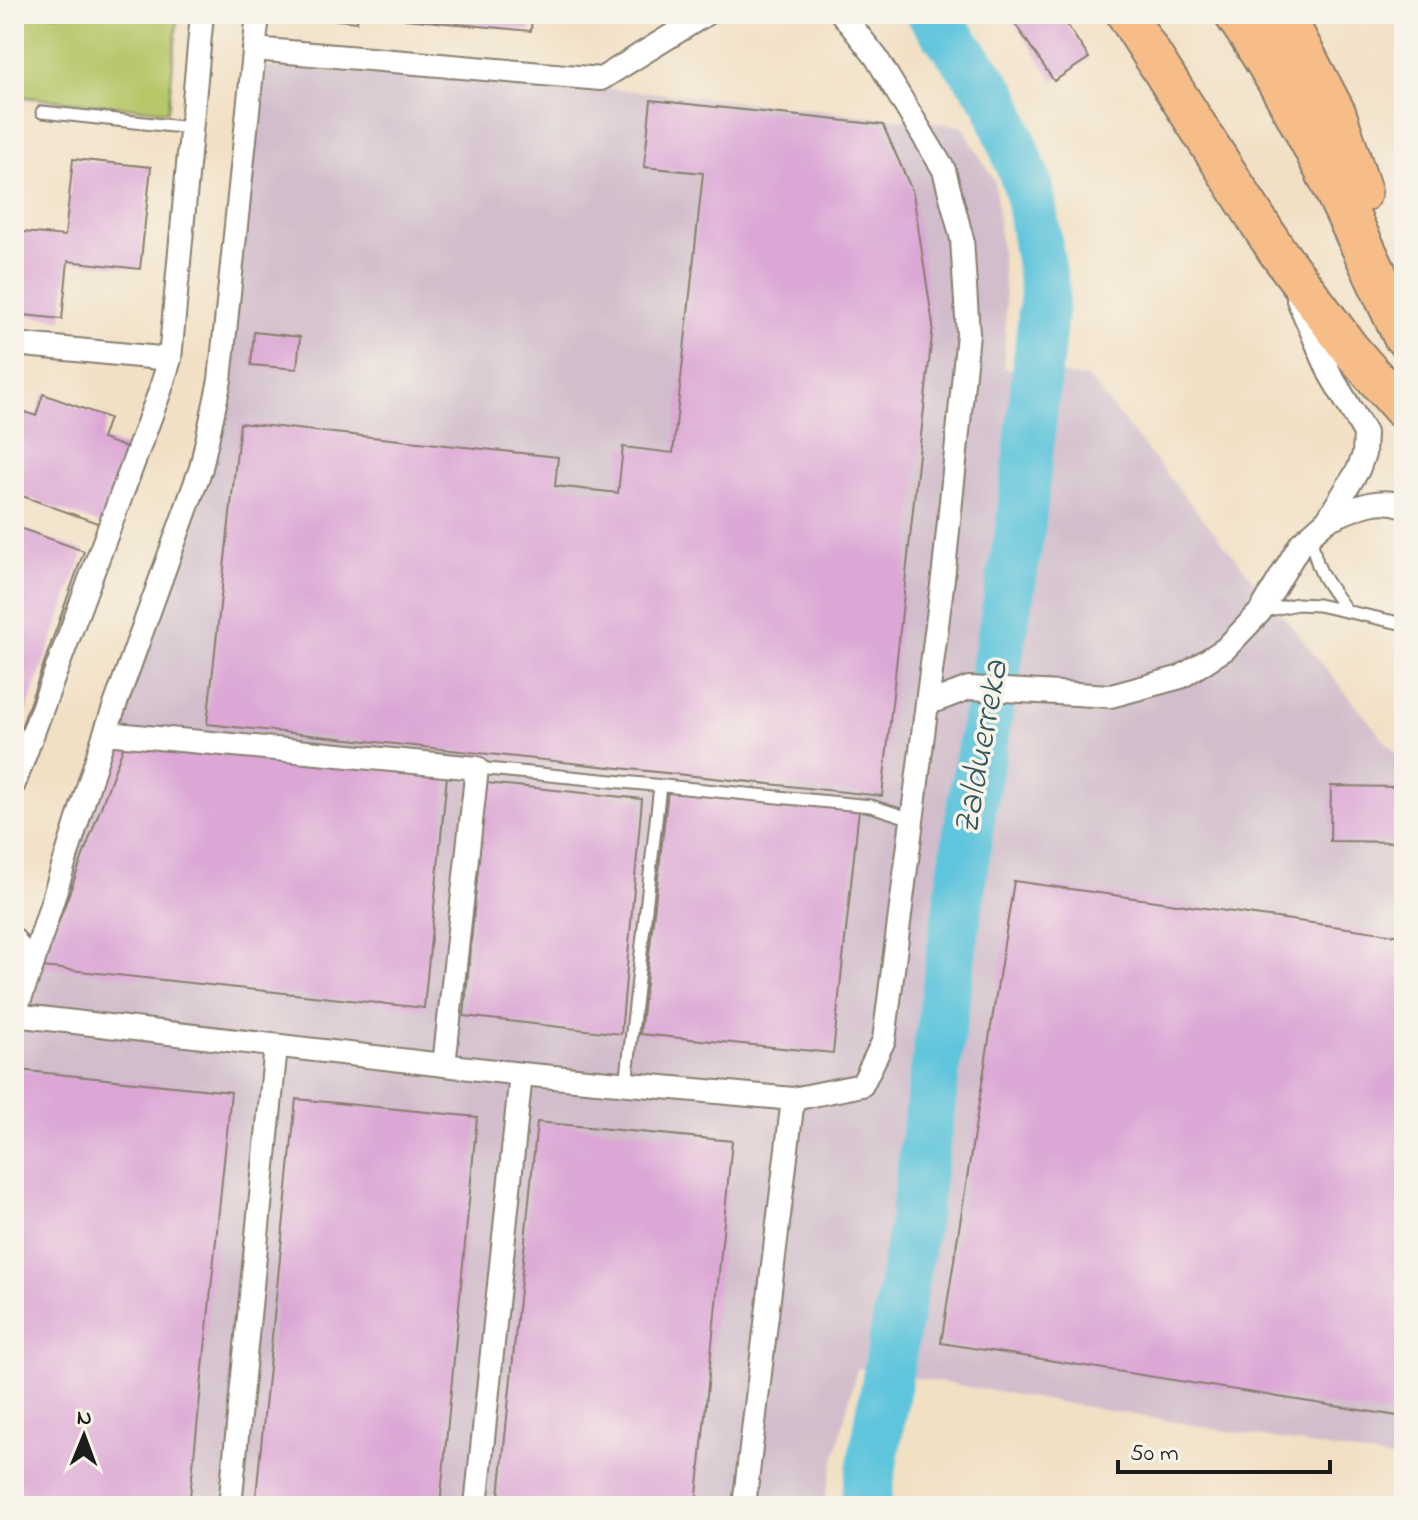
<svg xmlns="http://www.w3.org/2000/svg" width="1418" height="1520" viewBox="0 0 1418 1520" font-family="'Indie Flower',sans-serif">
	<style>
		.industrial { fill: #d1bdcb }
		.green { fill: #b6c668; stroke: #697142; stroke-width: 2 }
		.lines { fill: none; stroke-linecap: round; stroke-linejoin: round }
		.river { stroke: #5fc5dc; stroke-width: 50 }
		.building { fill: #dca7d5 }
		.service-casing { stroke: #877e70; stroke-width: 15 }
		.minor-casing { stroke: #877e70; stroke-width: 26 }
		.trunk-casing { stroke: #877e70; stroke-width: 42 }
		.motorway-casing { stroke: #877e70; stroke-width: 46 }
		.service { stroke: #fff; stroke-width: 11 }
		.minor { stroke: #fff; stroke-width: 22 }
		.trunk { stroke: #f7bd88; stroke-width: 38 }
		.motorway { stroke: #f7bd88; stroke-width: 42 }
		.labels { text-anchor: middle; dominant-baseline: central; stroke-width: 7; stroke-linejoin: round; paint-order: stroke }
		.water-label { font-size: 36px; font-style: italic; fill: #33575f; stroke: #f7f3e8 }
	</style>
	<rect width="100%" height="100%" fill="#f7f3e8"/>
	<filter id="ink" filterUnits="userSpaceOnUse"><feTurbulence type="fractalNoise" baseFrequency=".0125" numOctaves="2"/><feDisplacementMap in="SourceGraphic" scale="16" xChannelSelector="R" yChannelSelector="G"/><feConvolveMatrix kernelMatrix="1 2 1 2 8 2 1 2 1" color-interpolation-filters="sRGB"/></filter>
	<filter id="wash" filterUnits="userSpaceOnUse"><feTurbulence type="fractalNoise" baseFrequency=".006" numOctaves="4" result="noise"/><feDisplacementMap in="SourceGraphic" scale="32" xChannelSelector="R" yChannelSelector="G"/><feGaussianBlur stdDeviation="1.8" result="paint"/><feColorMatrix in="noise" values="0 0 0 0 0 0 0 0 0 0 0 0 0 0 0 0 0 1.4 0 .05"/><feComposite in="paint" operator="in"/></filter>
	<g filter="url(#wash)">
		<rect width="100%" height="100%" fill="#f2e0c5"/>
		<path class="industrial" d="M267,67L650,92L962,126L995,182L1006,306L1004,368L1088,378L1404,764V1461L857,1368L823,1506H14V992L196,466Z"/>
		<path class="green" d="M14,14H178L168,111L14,96Z"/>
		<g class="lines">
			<path class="river" d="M865,1506L914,1224L972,804L1020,532L1045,293L1029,189L996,99L932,14"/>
		</g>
		<g id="blocks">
			<path class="building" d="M298,14H358L357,22L298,16Z
				M405,14H532L531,31L405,19Z
				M1026,14H1060L1089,58L1054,81L1014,22Z
				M651,100L883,125L913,193L933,325L882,796L207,724L240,423L558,457L555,486L618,493L623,447L673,453L703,173L644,167Z
				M73,159L151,167L140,269L68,261L62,319L14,314V231L65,236Z
				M254,332L300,337L297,369L251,365Z
				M43,394L109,418L102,439L128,448L100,524L14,493V408L36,416Z
				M14,526L84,551L14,747Z
				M125,742L447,776L424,1008L42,967Z
				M486,783L642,799L621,1034L464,1016Z
				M1331,786L1404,787V842L1330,841Z
				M668,790L859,809L833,1053L640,1034Z
				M1014,881L1404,936V1417L941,1343Z
				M18,1070L231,1092L189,1506H14V1108Z
				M296,1099L477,1117L440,1506H255Z
				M537,1122L732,1141L696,1506H498Z"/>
		</g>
	</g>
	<g filter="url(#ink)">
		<use href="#blocks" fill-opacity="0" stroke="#877e70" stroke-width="2"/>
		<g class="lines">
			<g class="service-casing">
				<path id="service" d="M42,112L191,128
					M1311,534C1315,570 1326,583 1347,611
					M1260,612L1297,604L1318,605L1404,624
					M477,768L871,806L912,819
					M626,1085L660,786"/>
			</g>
			<g class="minor-casing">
				<path id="minor" d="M254,49L601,79L706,14
					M14,344L170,359
					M1327,520C1352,510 1377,495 1404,506
					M927,704L969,688L1111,696L1181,677L1225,649L1260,612L1301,543L1327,520L1358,470L1364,454L1365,433L1330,374L1298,300
					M105,733L477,768L444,1065
					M14,784L160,391L170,359L202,14
					M14,940L32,966L14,1015
					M32,966L105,733L201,468L220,380L258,14
					M14,1015L521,1074L476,1506
					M521,1074L793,1099L744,1506
					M793,1099L862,1085L884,1040L944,570L968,334L962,239L944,170L876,57L842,14
					M230,1506L276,1046"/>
			</g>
			<g class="trunk-casing">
				<path id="trunk" d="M1126,14L1277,251L1350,349L1404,411"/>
			</g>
			<g class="motorway-casing">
				<path id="motorway" d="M1236,14C1305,113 1352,226 1404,335
					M1282,14L1335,115L1360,192"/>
			</g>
			<use href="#service" class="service"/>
			<use href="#minor" class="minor"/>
			<use href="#trunk" class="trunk"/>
			<use href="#motorway" class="motorway"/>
		</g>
	</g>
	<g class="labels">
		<g class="water-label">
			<text transform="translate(983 748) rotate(-80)">Zalduerreka</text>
		</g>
	</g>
	<rect width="1418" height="1520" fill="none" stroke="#f7f3e8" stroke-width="48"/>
	<g transform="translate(84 1436) rotate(1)" stroke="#f7f3e8" stroke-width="6" paint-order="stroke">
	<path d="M0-6L14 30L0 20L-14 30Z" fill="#1c1c1c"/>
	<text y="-12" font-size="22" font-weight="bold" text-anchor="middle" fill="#1c1c1c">N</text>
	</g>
	<path d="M1118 1460v12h212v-12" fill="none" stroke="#1c1c1c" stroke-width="4"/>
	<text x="1130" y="1460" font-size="24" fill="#1c1c1c" stroke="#f7f3e8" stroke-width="6" paint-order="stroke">50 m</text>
</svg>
